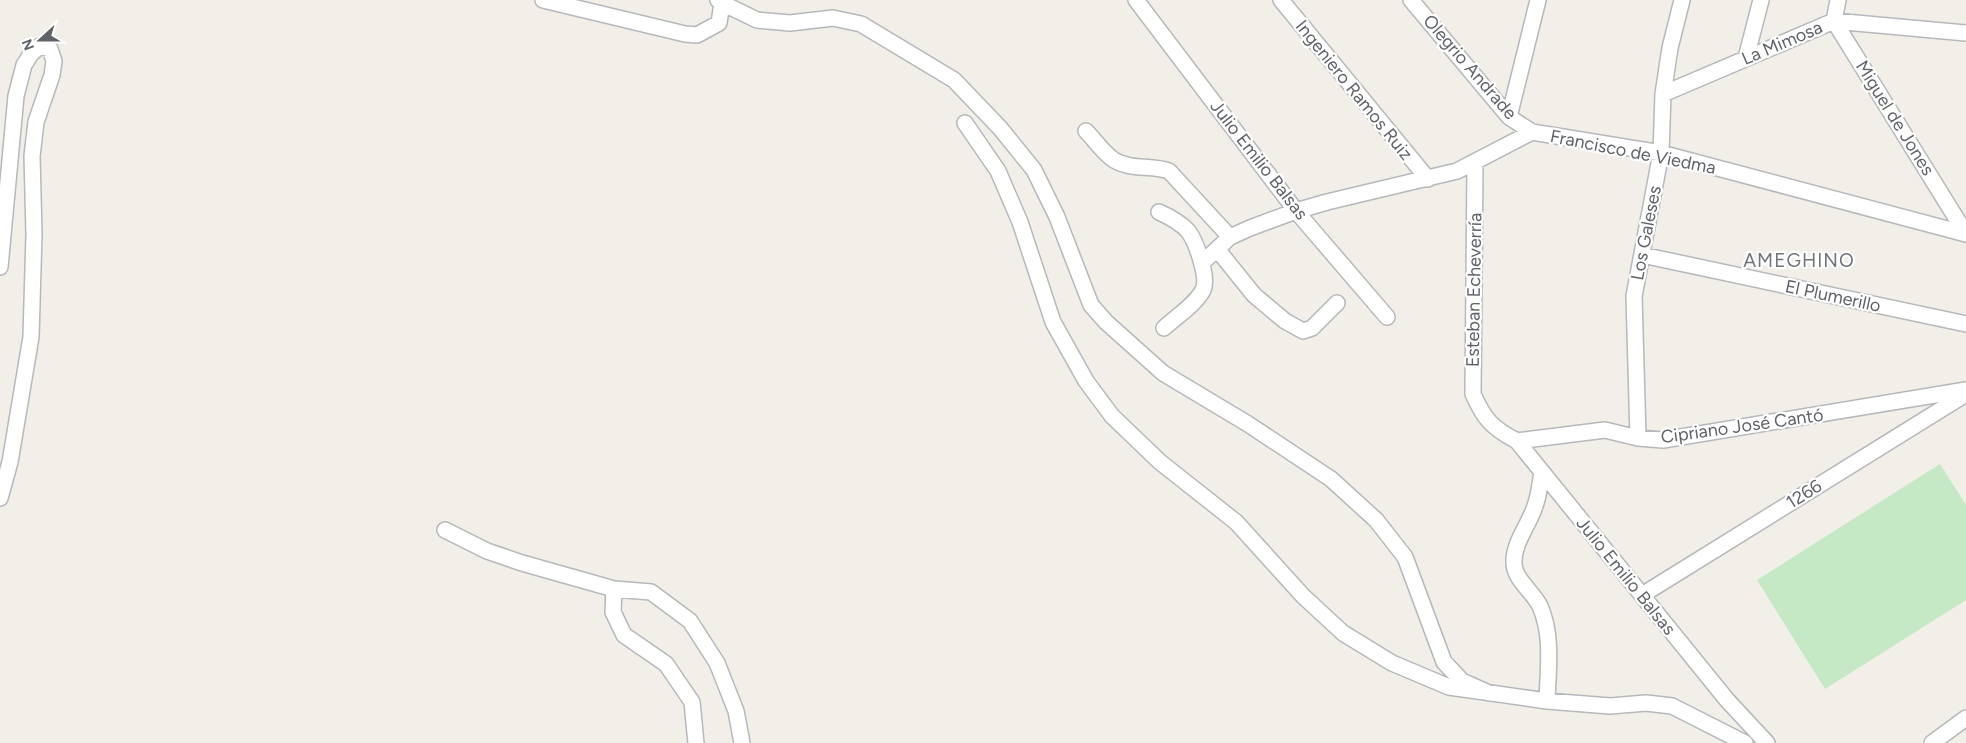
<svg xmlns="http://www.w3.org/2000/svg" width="1966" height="743" viewBox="0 0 1966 743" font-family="Figtree,sans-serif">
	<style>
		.green { fill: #c5e8c5 }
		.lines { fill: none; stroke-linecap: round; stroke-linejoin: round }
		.minor-casing { stroke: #b5b8bc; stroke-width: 18 }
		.minor { stroke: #fff; stroke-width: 15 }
		.labels { text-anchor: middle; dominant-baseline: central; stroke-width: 4.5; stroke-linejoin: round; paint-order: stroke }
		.street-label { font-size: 18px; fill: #5f6368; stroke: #fff }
		.neighbourhood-label { font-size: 19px; letter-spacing: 1px; fill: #70757a; stroke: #fff }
	</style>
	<rect width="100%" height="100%" fill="#f1efe8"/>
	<path class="green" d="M1940,464L1966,505V600L1825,689L1757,580Z"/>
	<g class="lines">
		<g class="minor-casing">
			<path id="minor" d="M543,0L685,34L697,35L719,23L722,3L718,0
				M1136,0L1296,211L1387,317
				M1281,0L1428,179
				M1411,0L1509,117L1532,132
				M1838,0L1834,21L1966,234
				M722,3L757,20L790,23L833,18L861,24L954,80L1000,128L1034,170L1057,217L1091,305L1106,322L1163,373L1248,424L1331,479L1376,520L1405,557L1444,662L1462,681L1489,693
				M1746,58L1761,0
				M1663,94L1834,21L1966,33
				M1509,117L1538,0
				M965,123L998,171L1020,222L1053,322L1086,381L1112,416L1160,462L1236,522L1303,596L1343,633L1392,663L1449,687L1547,701L1610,706L1646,703L1672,706L1745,743
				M1086,131C1095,140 1103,153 1114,160C1130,170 1151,165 1169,171L1230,237
				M1475,163L1473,394C1484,419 1492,428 1517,441L1727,700L1767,743
				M1159,212C1170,217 1180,222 1188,231C1196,241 1209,278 1203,290C1195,305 1177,316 1164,328
				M1217,249L1254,295L1285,321L1303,331L1312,328L1337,303
				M1642,255L1966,324
				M1202,263L1230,237L1250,228L1296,211L1327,202L1457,171L1532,132L1661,153L1966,234
				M0,267L16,96L24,65L31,54L40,46L50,49L54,61L52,75L36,122L32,156L34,234L31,337L10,462L0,498
				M1638,438L1634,296L1661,153L1663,94L1670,48L1682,0
				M1517,441L1605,430L1638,438L1663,440L1966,390
				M1542,472C1540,483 1539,495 1535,506C1529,525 1513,543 1514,563C1514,579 1533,592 1540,606C1553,636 1548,669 1547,701
				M445,530L487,551L522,563L614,589L613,612L624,635L666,664L692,702L696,743
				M614,589L651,592L690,621L717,663L736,711L742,743
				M1642,595L1966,394
				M1932,743L1966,718"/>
		</g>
		<use href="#minor" class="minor"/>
	</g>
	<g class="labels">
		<g class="street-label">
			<text transform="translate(1782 43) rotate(-23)">La Mimosa</text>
			<text transform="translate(1470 67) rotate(49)">Olegrio Andrade</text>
			<text transform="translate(1354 90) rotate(51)">Ingeniero Ramos Ruiz</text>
			<text transform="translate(1895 118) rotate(58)">Miguel de Jones</text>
			<text transform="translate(1633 152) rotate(11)">Francisco de Viedma</text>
			<text transform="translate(1259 160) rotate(52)">Julio Emilio Balsas</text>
			<text transform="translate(1646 233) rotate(-79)">Los Galeses</text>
			<text transform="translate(1474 290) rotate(-89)">Esteban Echeverría</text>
			<text transform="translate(1833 296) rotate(12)">El Plumerillo</text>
			<text transform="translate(1742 426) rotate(-8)">Cipriano José Cantó</text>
			<text transform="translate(1804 494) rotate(-32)">1266</text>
			<text transform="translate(1626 576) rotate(51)">Julio Emilio Balsas</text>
		</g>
		<g class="neighbourhood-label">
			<text x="1799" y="260">AMEGHINO</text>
		</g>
	</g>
	<g transform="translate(40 40) rotate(249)" stroke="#ffffff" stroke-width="4" paint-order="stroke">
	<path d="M0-4L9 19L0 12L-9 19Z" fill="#5f6368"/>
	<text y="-8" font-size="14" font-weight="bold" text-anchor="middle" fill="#5f6368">N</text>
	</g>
</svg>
